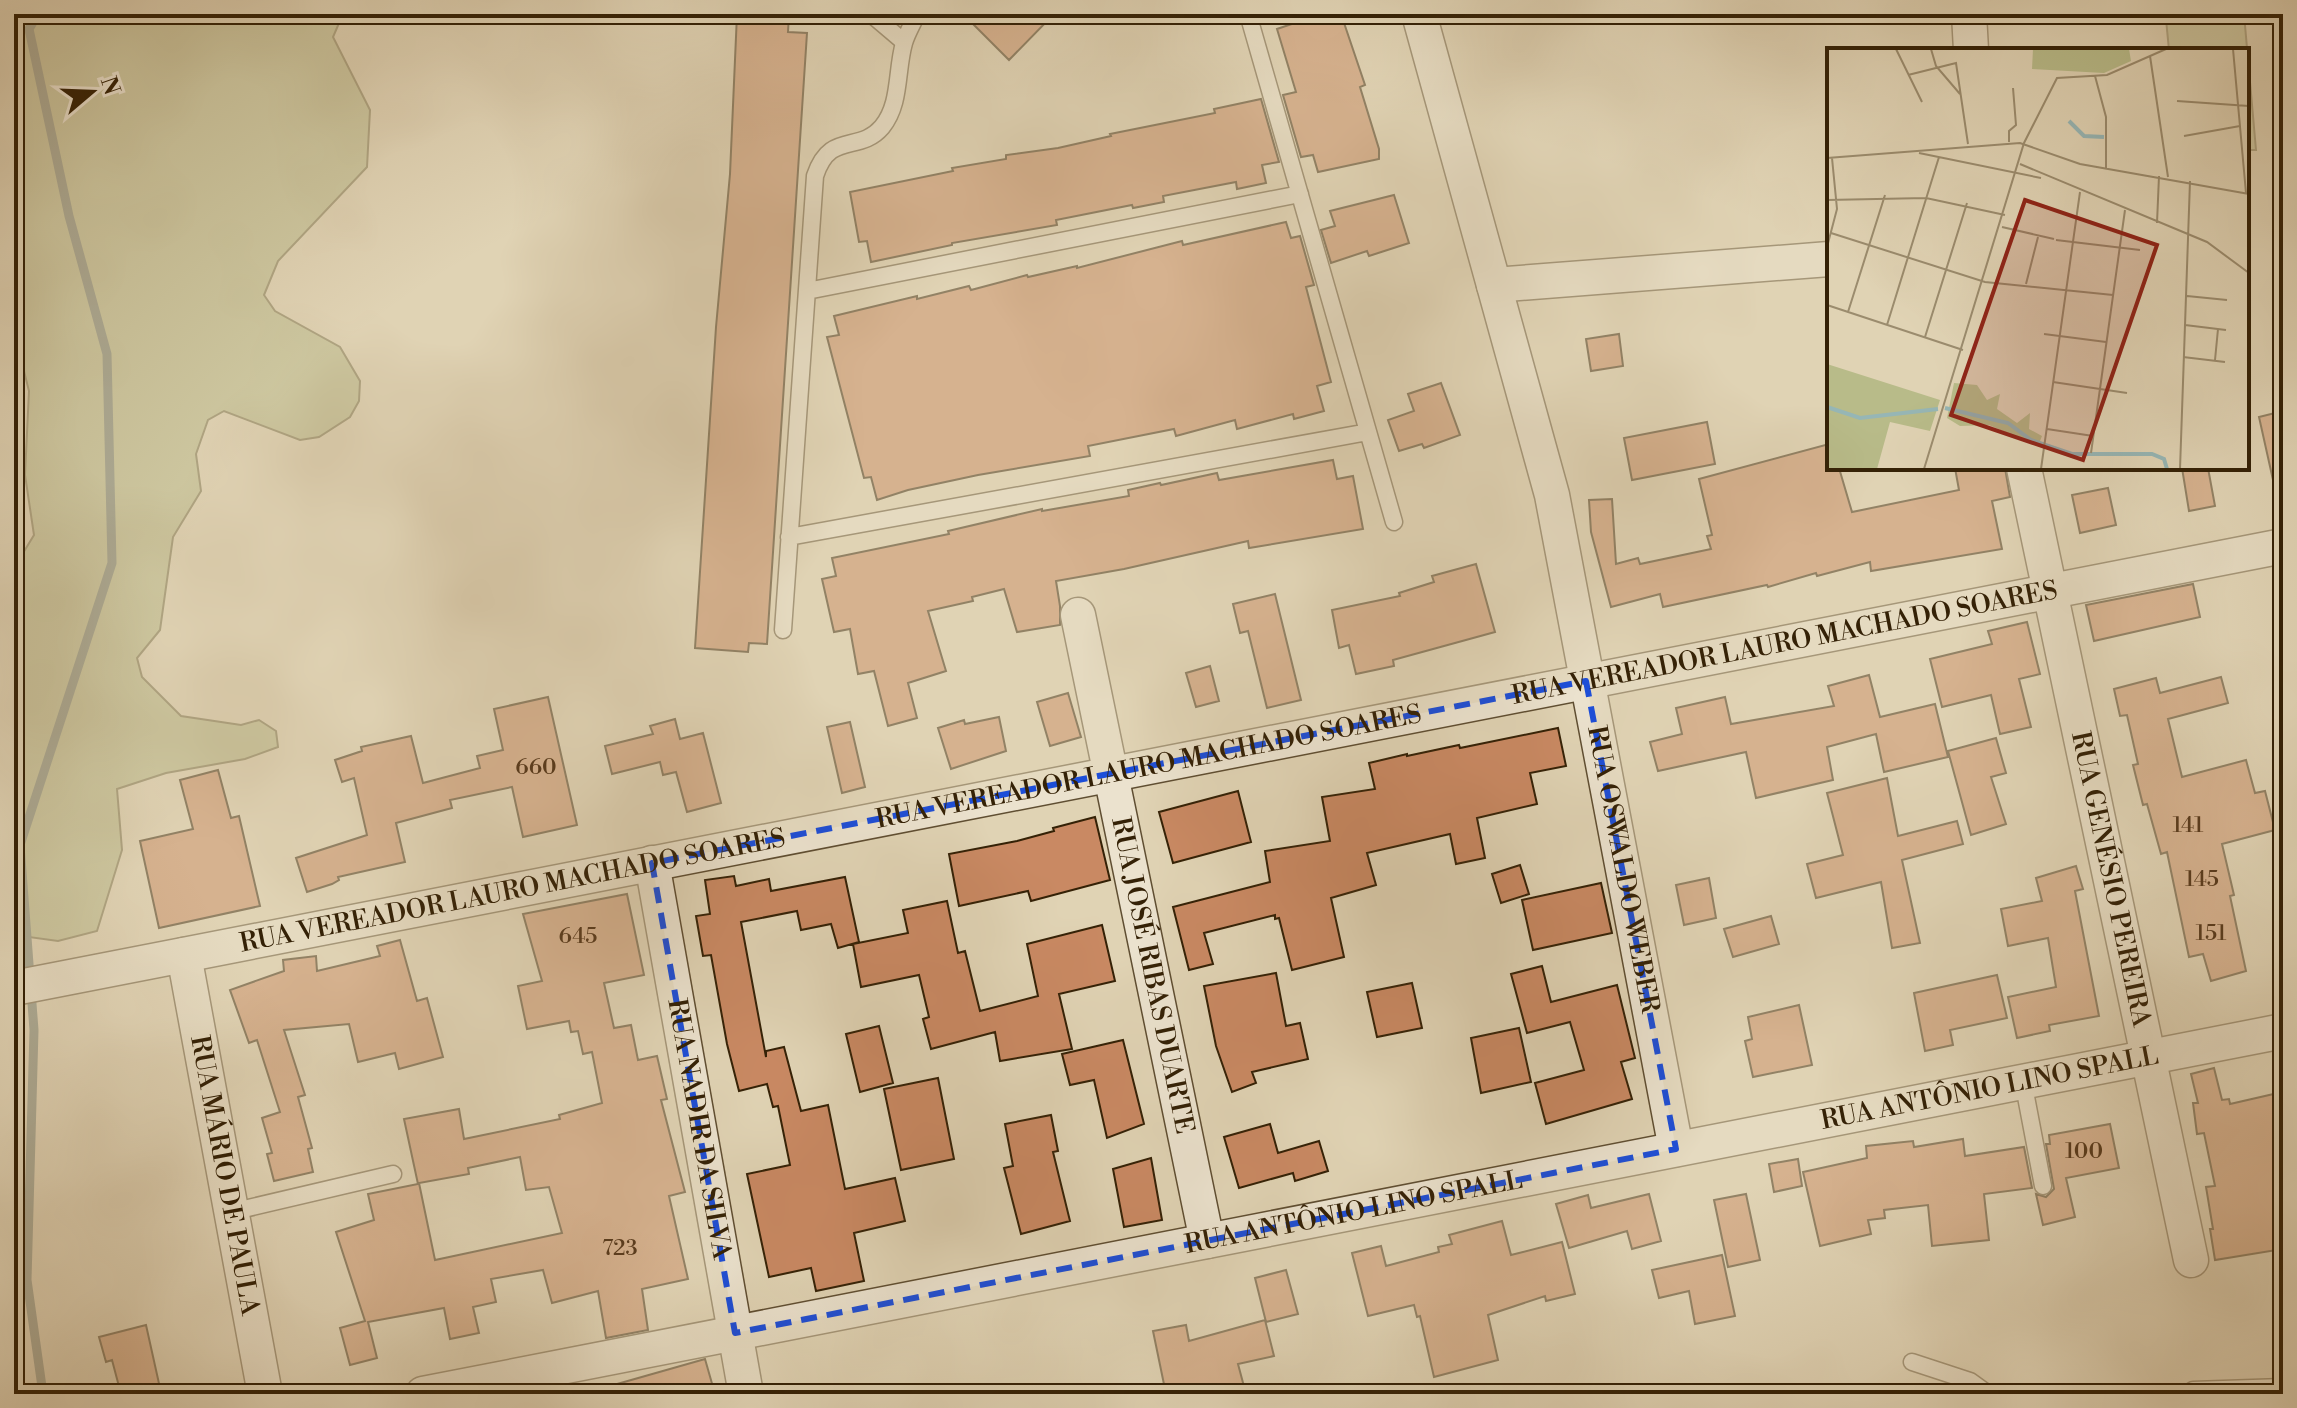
<svg xmlns="http://www.w3.org/2000/svg" width="2297" height="1408" viewBox="0 0 2297 1408" font-family="'Libre Bodoni',serif">
	<style>
		.green { fill: #b8bb89; stroke: #766e48; stroke-width: 2 }
		.lines { fill: none; stroke-linecap: round; stroke-linejoin: round }
		.stream { stroke: #6f7a6f; stroke-width: 9 }
		.building { fill: #c98963; stroke: #342106; stroke-width: 2; fill-rule: evenodd }
		.lane-casing { stroke: #5f4e32; stroke-width: 19 }
		.street-casing { stroke: #5f4e32; stroke-width: 37 }
		.lane { stroke: #ebe2ce; stroke-width: 16 }
		.street { stroke: #ebe2ce; stroke-width: 34 }
		.marked { fill: none; stroke: #1d4ed8; stroke-width: 6; stroke-dasharray: 16 10; stroke-linejoin: round }
		.labels { text-anchor: middle; dominant-baseline: central; stroke-width: 7; stroke-linejoin: round; paint-order: stroke }
		.number-label { font-size: 22px; fill: #593b1d }
		.street-label { font-size: 26px; fill: #342106; stroke: #ebe2ce }
		.inset-river { fill: none; stroke: #96b6b5; stroke-width: 4 }
		.inset-road { fill: none; stroke: #9b8c6e; stroke-width: 2 }
		.view { fill: #8f2418; fill-opacity: 0.15; stroke: #8f2418; stroke-width: 4 }
		.inset-edge { fill: none; stroke: #342106; stroke-width: 4 }
	</style>
	<rect width="100%" height="100%" fill="#e0d3b4"/>
	<filter id="stains"><feTurbulence type="fractalNoise" baseFrequency=".0025" numOctaves="4"/><feColorMatrix values="0 0 0 0 .2 0 0 0 0 .09 0 0 0 0 .02 0 0 0 .5 -.17"/></filter>
	<radialGradient id="worn" r=".72"><stop offset=".6" stop-color="#630" stop-opacity="0"/><stop offset="1" stop-color="#630" stop-opacity=".3"/></radialGradient>
	<path class="green" d="M14,14H343L333,37L370,110L367,167L278,261L264,295L275,311L340,347L360,381L359,401L350,417L319,437L300,440L224,411L208,420L196,454L201,491L173,537L160,630L137,658L142,677L181,716L241,725L259,720L276,731L278,747L245,759L166,773L117,789L122,850L97,931L58,941L14,935V568L34,535L25,475L29,391L14,331Z
		M2229,14H2244L2256,150H2247V50H2169L2166,19Z"/>
	<g class="lines">
		<path class="stream" d="M38,14L29,29L69,216L107,354L112,563L20,845L34,1030L27,1280L43,1394"/>
	</g>
	<path class="building" d="M737,14H789L788,32L807,33L767,644L749,643L748,652L695,648L716,327L730,174Z
		M963,14H1054L1009,60Z
		M1298,14H1341L1365,85L1360,87L1379,149V159L1318,172L1313,155L1301,157L1283,95L1296,92L1277,29L1301,21Z
		M1261,99L1279,162L1262,165L1266,183L1237,189L1236,182L1163,196L1164,202L1133,208L1132,205L1056,220L1057,225L952,243V245L871,262L867,241L859,242L850,192L953,171L952,168L1006,159V155L1058,148L1111,136L1110,134L1215,113L1214,109Z
		M1394,195L1409,243L1369,256L1367,251L1331,263L1321,230L1335,226L1330,211Z
		M1286,222L1291,238L1300,236L1314,285L1306,287L1331,382L1317,386L1324,411L1294,419L1293,414L1237,429L1235,420L1176,436L1174,429L1088,446L1090,456L978,475L908,490L877,500L871,477L864,478L827,337L839,335L834,316L917,296V299L969,286L971,290L1027,275L1028,277L1077,266V268L1182,241L1183,245Z
		M1619,334L1623,366L1591,371L1586,339Z
		M1441,383L1460,435L1424,448L1422,444L1399,451L1388,420L1414,411L1408,394Z
		M2283,411V479L2273,480L2259,417Z
		M1707,422L1715,464L1632,480L1624,438Z
		M1829,444V468H1839L1852,512L1959,490L1955,468H2005L2010,497L1992,501L2002,549L1871,571L1870,562L1817,576L1816,573L1768,587L1767,585L1663,607L1660,594L1611,607L1591,532L1589,500L1612,499L1616,564L1638,558L1640,564L1711,549L1707,536L1712,535L1699,479Z
		M1333,460L1337,479L1353,476L1363,529L1249,548L1248,541L1124,569L1056,581L1060,606V625L1017,632L1004,589L972,597L973,601L928,611L946,671L908,683L917,718L888,726L874,671L858,674L850,629L834,632L822,579L836,576L832,558L949,534L948,531L1042,509V511L1129,496L1128,490L1160,483L1161,485L1217,473L1219,480Z
		M2182,468H2208L2215,506L2189,511Z
		M2108,488L2116,525L2080,533L2072,495Z
		M1476,564L1495,632L1393,660L1394,666L1356,674L1349,645L1339,648L1332,610L1400,596L1399,593L1434,582L1432,576Z
		M2193,584L2200,617L2094,641L2086,605Z
		M1275,594L1301,700L1267,708L1248,631L1240,633L1233,604Z
		M2027,622L2040,674L2019,679L2031,727L2000,734L1991,695L1942,707L1930,659L1992,644L1988,631Z
		M1210,666L1219,701L1196,707L1186,673Z
		M1869,675L1880,717L1935,704L1948,757L1884,772L1876,734L1827,747L1833,780L1756,798L1746,752L1658,771L1650,742L1682,734L1676,708L1725,697L1731,724L1834,706L1828,686Z
		M2221,677L2228,703L2168,719L2182,777L2246,760L2255,793L2265,791L2275,830L2222,844L2234,895L2230,896L2246,971L2211,981L2203,954L2189,957L2167,852L2161,854L2147,804L2143,805L2133,765L2138,764L2127,715L2120,716L2114,689L2156,678L2160,693Z
		M1068,693L1081,737L1050,746L1037,702Z
		M548,697L577,825L523,837L512,787L450,800L452,808L396,823L405,862L338,877L339,880L332,884L307,892L296,858L367,835L354,778L342,782L335,760L362,751L361,747L411,736L423,783L480,768L477,756L503,750L494,709Z
		M999,717L1006,751L951,769L938,728L964,720L965,724Z
		M675,719L680,739L703,733L721,803L687,812L676,772L663,775L660,762L612,774L605,746L653,734L650,726Z
		M850,722L865,787L842,793L827,727Z
		M1558,728L1566,766L1530,773L1537,804L1477,818L1485,858L1456,864L1450,834L1367,853L1376,885L1331,898L1344,957L1292,970L1279,918L1275,919V915L1204,933L1213,964L1189,970L1173,907L1270,882L1265,851L1330,841L1322,797L1375,789L1369,763L1407,754V756L1459,745L1460,748Z
		M1996,738L2006,773L1991,777L2006,824L1971,835L1948,751Z
		M218,770L231,818L239,816L260,906L159,928L140,841L193,829L180,780Z
		M1887,778L1898,836L1957,821L1963,844L1902,860L1920,943L1892,948L1881,882L1816,898L1807,864L1843,855L1827,793Z
		M1238,791L1251,842L1173,863L1159,812Z
		M1095,817L1110,880L1031,901L1028,891L959,906L949,854L1017,841L1054,831L1053,828Z
		M1520,865L1529,894L1501,903L1492,874Z
		M2076,866L2083,889L2075,891L2099,1016L2049,1025L2050,1031L2017,1038L2008,997L2056,987L2048,938L2008,946L2001,909L2042,901L2036,878Z
		M734,876L736,886L769,879L771,891L845,877L859,942L838,948L831,924L801,930L797,911L741,922L766,1057V1051L784,1047L801,1111L828,1105L845,1189L895,1178L905,1221L854,1233L864,1281L816,1291L811,1268L769,1277L747,1174L790,1165L778,1106L773,1107L767,1084L739,1091L727,1044L711,955L703,956L696,916L710,914L705,880Z
		M1709,878L1716,918L1684,925L1676,885Z
		M1601,883L1612,933L1533,950L1522,900Z
		M627,894L644,975L604,983L614,1028L631,1025L638,1060L657,1056L667,1099L661,1100L685,1192L669,1196L688,1279L642,1289L648,1330L606,1338L598,1291L552,1303L543,1270L491,1279L496,1302L473,1307L479,1333L450,1339L444,1308L368,1322L377,1358L350,1365L340,1328L365,1321L336,1232L374,1220L368,1194L418,1184L404,1119L459,1109L464,1139L560,1119L559,1115L602,1103L592,1052L583,1054L578,1031L571,1032L569,1021L527,1029L518,986L542,981L523,914ZM520,1157L526,1190L549,1187L562,1233L435,1260L419,1183L469,1174L468,1168Z
		M947,901L958,953L965,951L980,1011L1038,996L1027,944L1102,925L1115,981L1059,994L1072,1049L1000,1061L995,1032L931,1049L923,1019L929,1017L919,975L861,987L853,944L908,933L903,910Z
		M1771,916L1779,944L1733,957L1724,929Z
		M400,940L417,1001L427,998L443,1057L399,1069L395,1053L358,1062L349,1024L284,1030L305,1095L298,1097L312,1148L308,1149L313,1172L274,1181L267,1154L272,1153L262,1118L280,1112L257,1040L249,1043L230,990L284,971L283,960L316,956L317,971L380,956L377,946Z
		M1542,966L1551,1002L1617,985L1635,1058L1621,1062L1632,1099L1546,1124L1535,1083L1584,1070L1570,1022L1527,1033L1511,974Z
		M1276,973L1286,1026L1300,1023L1308,1059L1252,1072L1256,1083L1232,1092L1216,1046L1204,986Z
		M1997,975L2007,1018L1950,1030L1953,1045L1925,1051L1914,993Z
		M1412,983L1422,1028L1377,1037L1367,992Z
		M1799,1005L1812,1065L1753,1077L1745,1041L1752,1039L1748,1017Z
		M879,1026L893,1083L860,1092L846,1034Z
		M1519,1028L1531,1082L1481,1093L1471,1038Z
		M1123,1040L1144,1124L1107,1138L1094,1080L1070,1085L1062,1054Z
		M2214,1068L2222,1100L2229,1099L2230,1104L2278,1093L2283,1116V1249L2215,1260L2210,1229H2213L2206,1187L2215,1186L2204,1133L2197,1134L2193,1103H2198L2191,1074Z
		M938,1078L954,1159L901,1170L884,1089Z
		M1051,1115L1058,1151L1053,1152L1070,1221L1021,1234L1004,1168L1013,1166L1005,1124Z
		M1270,1124L1278,1153L1319,1141L1328,1171L1295,1181L1293,1173L1239,1188L1224,1137Z
		M2110,1124L2119,1168L2066,1178L2075,1217L2043,1225L2036,1194L2046,1197L2054,1189L2046,1144H2050L2049,1135Z
		M1963,1139L1965,1156L2024,1147L2032,1188L1984,1194L1989,1240L1932,1246L1928,1205L1884,1210L1885,1218L1868,1220L1871,1234L1820,1246L1803,1172L1867,1158L1866,1146L1913,1141L1914,1147Z
		M1151,1158L1162,1220L1124,1227L1113,1169Z
		M1798,1159L1802,1186L1774,1192L1769,1164Z
		M1649,1194L1661,1241L1632,1249L1627,1231L1569,1248L1556,1204L1588,1195L1591,1208Z
		M1746,1194L1760,1260L1728,1267L1714,1200Z
		M1502,1221L1511,1255L1562,1242L1575,1294L1546,1301L1545,1296L1488,1315L1498,1360L1434,1377L1420,1316L1417,1317L1414,1305L1368,1316L1352,1253L1381,1246L1386,1266L1439,1252L1438,1247L1452,1244L1449,1235Z
		M1722,1255L1735,1316L1695,1324L1689,1291L1659,1298L1652,1270Z
		M1286,1270L1298,1314L1266,1322L1255,1278Z
		M1265,1320L1274,1356L1238,1364L1246,1394H1166L1153,1331L1186,1325L1189,1341Z
		M146,1325L160,1388L138,1394H121L112,1360L106,1362L99,1337Z
		M705,1359L713,1387L706,1389L708,1394H604L603,1388Z"/>
	<g class="lines">
		<g class="lane-casing">
			<path id="lane" d="M871,14L904,42
				M1248,14L1394,522
				M807,291L1300,194
				M789,537L1368,432
				M783,630L815,176C830,130 859,154 882,127C901,104 896,71 904,43C907,33 913,23 917,14
				M2023,1081L2043,1186
				M231,1212L393,1174
				M1912,1362L1970,1381L1988,1394
				M2188,1394L2193,1390L2283,1387"/>
		</g>
		<g class="street-casing">
			<g id="street">
				<path id="s1" d="M1419,14L1552,495L1676,1149"/>
				<path d="M1969,14L1971,50"/>
				<path d="M1494,285L1829,259"/>
				<path id="s2" d="M2024,468L2191,1260"/>
				<path id="s3" d="M1078,615L1207,1241"/>
				<path id="s4" d="M652,863L746,1394"/>
				<path id="s5" d="M184,955L265,1394"/>
				<path id="s6" d="M14,988L2283,546"/>
				<path id="s7" d="M423,1394L2283,1031"/>
			</g>
		</g>
		<use href="#lane" class="lane"/>
		<use href="#street" class="street"/>
	</g>
	<path d="M0 0H2297V1408H0ZM1586,681L1676,1149L735,1333L652,863Z" fill="#e0d3b4" fill-opacity=".55" fill-rule="evenodd"/>
	<path class="marked" d="M1586,681L1676,1149L735,1333L652,863Z"/>
	<g class="labels">
		<g class="number-label">
			<text x="536" y="767">660</text>
			<text x="2188" y="825">141</text>
			<text x="2202" y="879">145</text>
			<text x="2211" y="933">151</text>
			<text x="578" y="936">645</text>
			<text x="2084" y="1151">100</text>
			<text x="620" y="1248">723</text>
		</g>
		<g class="street-label">
			<text stroke="none"><textPath href="#s6" startOffset="1804">RUA VEREADOR LAURO MACHADO SOARES</textPath></text>
			<text stroke="none"><textPath href="#s6" startOffset="1156">RUA VEREADOR LAURO MACHADO SOARES</textPath></text>
			<text stroke="none"><textPath href="#s1" startOffset="880">RUA OSWALDO WEBER</textPath></text>
			<text stroke="none"><textPath href="#s2" startOffset="420">RUA GENÉSIO PEREIRA</textPath></text>
			<text stroke="none"><textPath href="#s6" startOffset="508">RUA VEREADOR LAURO MACHADO SOARES</textPath></text>
			<text stroke="none"><textPath href="#s3" startOffset="368">RUA JOSÉ RIBAS DUARTE</textPath></text>
			<text stroke="none"><textPath href="#s7" startOffset="1596">RUA ANTÔNIO LINO SPALL</textPath></text>
			<text stroke="none"><textPath href="#s4" startOffset="270">RUA NADIR DA SILVA</textPath></text>
			<text stroke="none"><textPath href="#s5" startOffset="224">RUA MÁRIO DE PAULA</textPath></text>
			<text stroke="none"><textPath href="#s7" startOffset="948">RUA ANTÔNIO LINO SPALL</textPath></text>
		</g>
	</g>
	<g transform="translate(1827 48)">
		<rect width="422" height="422" fill="#e0d3b4"/>
		<path d="M206,1H302L304,13L277,25L205,21ZM0,316L113,352L103,383L63,374L50,421H0ZM127,335L150,337L160,352L173,346L170,361L190,375L203,365L202,381L215,388L211,398L162,377L133,378L120,370Z" fill="#b8bb89"/>
		<path class="inset-river" d="M242,73L257,88L277,89M0,359L33,370L111,361M118,360L181,375L204,392L245,406H325L337,411L340,421"/>
		<path class="inset-road" d="M69,1L95,54M104,1L109,18L133,46M406,1L419,145M323,8L341,129M81,27L129,15L141,96M268,28L279,69V120M350,53L422,58M357,88L413,78M182,94V83L189,77L186,40M92,105L214,130M0,110L193,95L253,116L422,146M193,116L380,194L422,225M0,152L99,150L178,167M330,175L332,128M175,179L227,191M4,185L158,234L286,247M229,192L313,202M0,199L10,161L5,110M199,236L211,189M360,248L400,252M0,257L136,302M21,264L58,147M60,277L112,109M358,277L399,282M217,286L279,294M98,289L140,155M356,309L398,314M388,312L391,281M226,334L300,345M220,381L266,388M264,405L298,162M97,421L197,95L230,30L280,27L339,1M214,421L253,144M353,421L363,133"/>
		<path class="view" d="M198,152L330,197L256,412L124,367Z"/>
		<rect width="422" height="422" class="inset-edge"/>
	</g>
	<rect width="2297" height="1408" fill="none" stroke="#e0d3b4" stroke-width="48"/>
	<rect x="16" y="16" width="2265" height="1376" fill="none" stroke="#342106" stroke-width="4"/>
	<rect x="24" y="24" width="2249" height="1360" fill="none" stroke="#342106" stroke-width="2"/>
	<g transform="translate(92 92) rotate(71)" stroke="#ebe2ce" stroke-width="6" paint-order="stroke">
	<path d="M0-6L14 30L0 20L-14 30Z" fill="#342106"/>
	<text y="-12" font-size="22" font-weight="bold" text-anchor="middle" fill="#342106">N</text>
	</g>
	<rect width="100%" height="100%" filter="url(#stains)"/>
	<rect width="100%" height="100%" fill="url(#worn)"/>
</svg>
